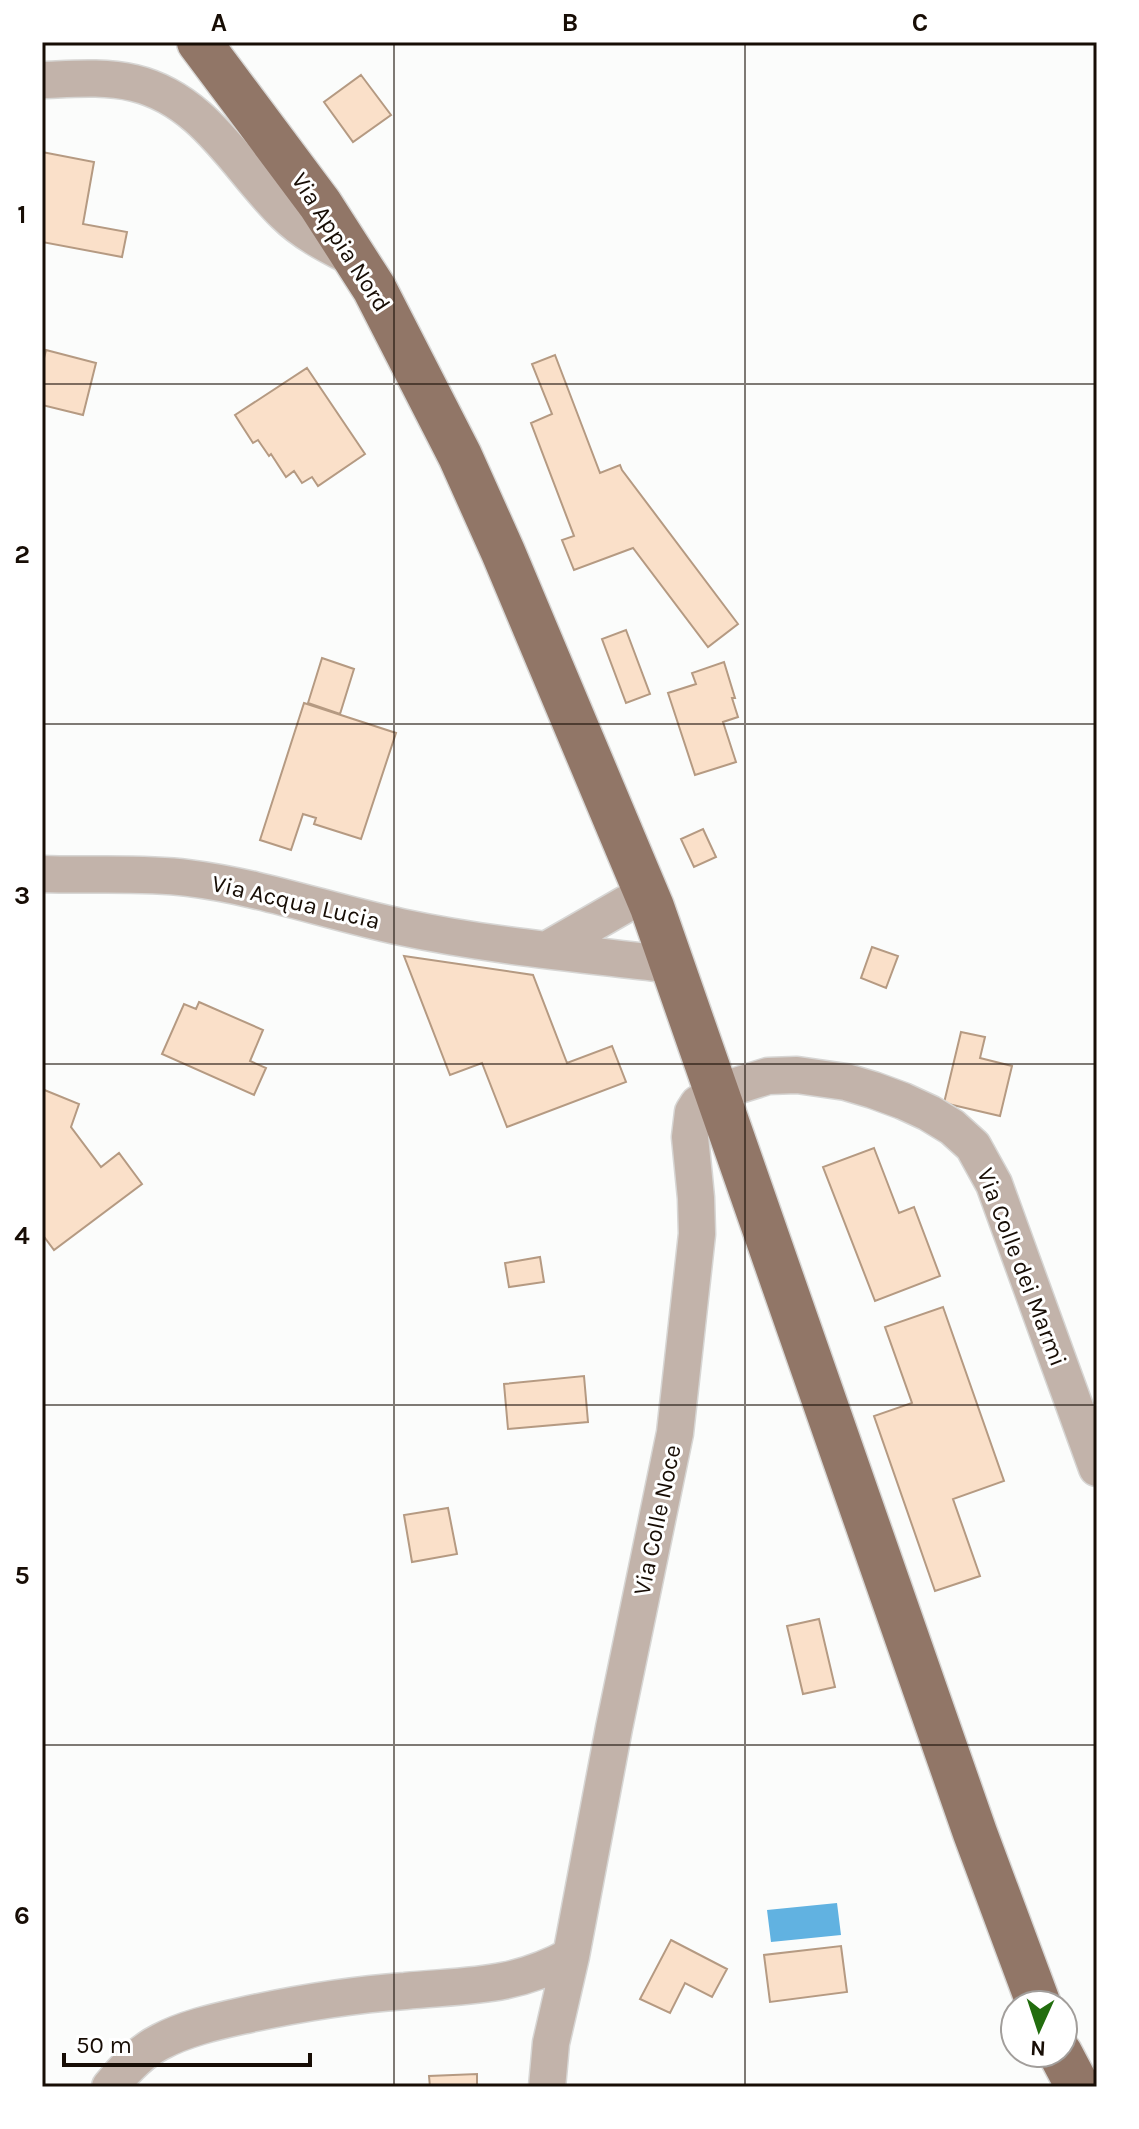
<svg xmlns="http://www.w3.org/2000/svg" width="1139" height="2129" viewBox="0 0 1139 2129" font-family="Karla,sans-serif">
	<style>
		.water { fill: #61b2e1 }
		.building { fill: #fae0c9; stroke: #b59a82; stroke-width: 2 }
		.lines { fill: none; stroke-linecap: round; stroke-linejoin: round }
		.minor-casing { stroke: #d7d6d4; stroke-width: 39 }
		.major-casing { stroke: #d7d6d4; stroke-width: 47 }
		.minor { stroke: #c2b3aa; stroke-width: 36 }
		.major { stroke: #917667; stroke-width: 44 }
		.grid { fill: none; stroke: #170d05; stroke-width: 2; stroke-opacity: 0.55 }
		.labels { text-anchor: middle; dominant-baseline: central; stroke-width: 6; stroke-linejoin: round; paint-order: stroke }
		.street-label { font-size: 24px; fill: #170d05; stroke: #fff }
		.neatline { fill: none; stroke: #170d05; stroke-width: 3 }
		.grid-label { font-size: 26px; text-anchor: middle; font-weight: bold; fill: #170d05 }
	</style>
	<rect width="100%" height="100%" fill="#fbfcfb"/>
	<path class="water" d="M837,1903L841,1935L771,1942L767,1910Z"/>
	<path class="building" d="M361,75L391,115L353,142L324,102Z
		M42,152L94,162L83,224L127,232L122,257L42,242Z
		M46,350L96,363L83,415L42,405V366Z
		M555,355L600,473L620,465L622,470L738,624L708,647L633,548L574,570L562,540L574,536L531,423L552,414L532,364Z
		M307,368L365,454L318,486L312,477L302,483L294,471L286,477L271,454L269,456L258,440L253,443L235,415Z
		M626,630L650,694L626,703L602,639Z
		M322,658L354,669L340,714L308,703Z
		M724,662L735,698H732L738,717L723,722L736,762L695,775L668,693L696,684L692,673Z
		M304,703L396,733L361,839L314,824L316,818L303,814L291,850L260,840Z
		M703,829L716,857L694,867L681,839Z
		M872,947L898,956L886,988L861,978Z
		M404,956L533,975L567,1063L612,1046L626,1082L507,1127L482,1063L450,1075Z
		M199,1002L263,1030L250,1061L266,1068L254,1095L162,1054L184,1004L196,1009Z
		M961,1032L985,1037L980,1058L1012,1066L1000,1116L944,1103Z
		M42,1089L79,1104L71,1127L101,1167L119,1153L142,1184L54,1250L42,1234Z
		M874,1148L899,1213L914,1207L940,1276L875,1301L823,1167Z
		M540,1257L544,1282L509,1287L505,1263Z
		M943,1307L1004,1481L953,1499L980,1576L935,1591L874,1416L912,1403L885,1327Z
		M584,1376L588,1422L508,1429L504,1384Z
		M448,1508L457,1554L412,1562L404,1515Z
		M819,1619L835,1687L803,1694L787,1626Z
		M671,1940L727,1969L712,1997L685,1983L670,2013L640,1999Z
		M841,1946L847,1992L770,2002L764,1955Z
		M477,2074V2087H430L429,2076Z"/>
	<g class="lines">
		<g class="minor-casing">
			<path id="minor" d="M42,80C72,79 104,76 134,83C205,100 237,167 285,214C305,234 332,247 357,260
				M42,874C90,876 140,872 188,878C261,887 330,912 401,927C490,946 583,954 673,965
				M548,949L647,892
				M110,2087C124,2070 140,2052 160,2042C184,2029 214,2022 241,2016C295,2004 350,1995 405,1991C468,1985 513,1988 571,1956
				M547,2087L551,2043L571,1956L614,1728L675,1433L697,1234L696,1198L690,1137L693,1112L698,1104L717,1092L768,1076L797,1075L846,1082L873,1090L903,1101L929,1113L952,1127L973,1146L994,1184L1097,1468"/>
		</g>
		<g class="major-casing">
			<path id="major" d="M199,42L320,204L374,288L460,456L503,552L652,907L975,1833L1039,2005
				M1060,2053L1078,2087"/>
		</g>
		<use href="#minor" class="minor"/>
		<use href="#major" class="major"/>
	</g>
	<path class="grid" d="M394,42V2087M745,42V2087M42,384H1097M42,724H1097M42,1064H1097M42,1405H1097M42,1745H1097"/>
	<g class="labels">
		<g class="street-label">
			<text transform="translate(341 242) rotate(57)">Via Appia Nord</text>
			<text transform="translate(296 902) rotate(13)">Via Acqua Lucia</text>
			<text transform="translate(1022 1267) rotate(69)">Via Colle dei Marmi</text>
			<text transform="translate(657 1520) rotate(-78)">Via Colle Noce</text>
		</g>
	</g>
	<rect width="1139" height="2129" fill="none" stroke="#ffffff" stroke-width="88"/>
	<g transform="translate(1039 2029) rotate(183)"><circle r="38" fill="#ffffff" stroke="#a29e9b" stroke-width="2"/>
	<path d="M0-6L14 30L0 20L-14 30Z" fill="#226d0e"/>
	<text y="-12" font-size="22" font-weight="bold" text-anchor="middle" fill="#170d05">N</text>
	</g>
	<path d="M64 2053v12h246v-12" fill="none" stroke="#170d05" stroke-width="4"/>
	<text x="76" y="2053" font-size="24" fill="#170d05" stroke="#ffffff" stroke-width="6" paint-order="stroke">50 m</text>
	<rect x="44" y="44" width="1051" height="2041" class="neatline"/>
	<g class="grid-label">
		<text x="219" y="31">A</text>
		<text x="570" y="31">B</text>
		<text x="920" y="31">C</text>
		<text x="22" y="223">1</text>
		<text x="22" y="563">2</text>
		<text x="22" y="904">3</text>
		<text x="22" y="1244">4</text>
		<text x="22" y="1584">5</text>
		<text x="22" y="1924">6</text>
	</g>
</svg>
